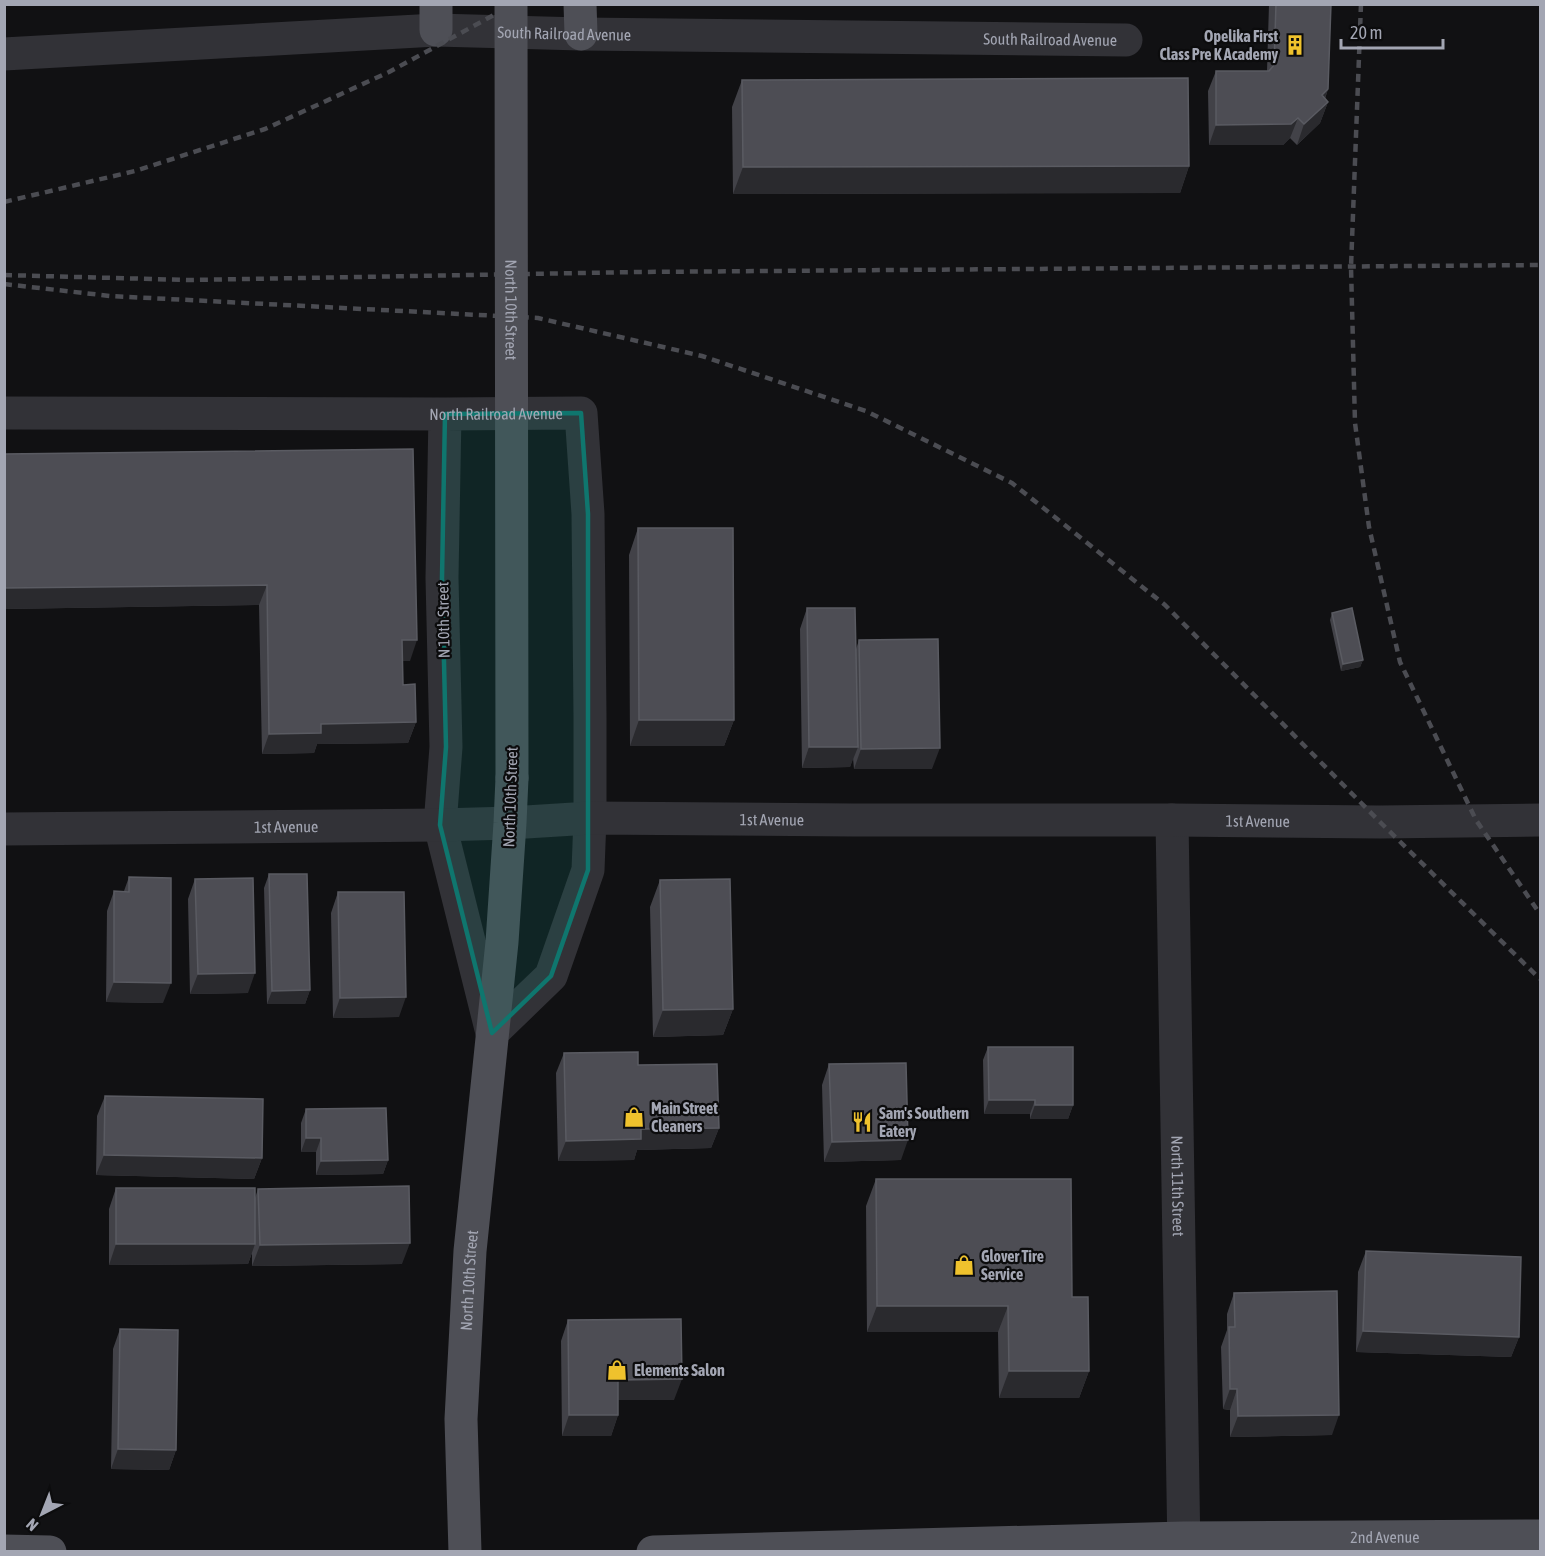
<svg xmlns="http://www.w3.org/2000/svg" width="1545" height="1556" viewBox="0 0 1545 1556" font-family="'Asap Condensed',sans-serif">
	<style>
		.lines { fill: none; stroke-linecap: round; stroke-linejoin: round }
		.minor { stroke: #323237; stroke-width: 33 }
		.major { stroke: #4e4f56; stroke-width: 33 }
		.rail { stroke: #4b4c52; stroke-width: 4.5; stroke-dasharray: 8 6; stroke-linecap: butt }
		.major-bridge { stroke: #4e4f56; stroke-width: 33 }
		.wall { fill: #424248 }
		.shaded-wall { fill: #2a2a2e }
		.building { fill: #4d4d54; stroke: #5a5b62; stroke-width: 1.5 }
		.marked { fill: #0f766e; fill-opacity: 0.2; stroke: #0f766e; stroke-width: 4.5; stroke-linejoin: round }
		.labels { text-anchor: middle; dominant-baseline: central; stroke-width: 4.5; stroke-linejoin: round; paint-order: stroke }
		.street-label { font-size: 16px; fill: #a3a6b3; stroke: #0c0c0d }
		.poi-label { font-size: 16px; font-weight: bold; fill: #a3a6b3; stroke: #0c0c0d; text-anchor: start }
	</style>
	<rect width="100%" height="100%" fill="#111113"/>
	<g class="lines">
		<g class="minor">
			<path id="s1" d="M4,54L436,30L581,34L1126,40"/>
			<path id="s2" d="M4,413L445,414L581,413L588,514L590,717V818L588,870L551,976L492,1033L440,825L446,747L442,578L445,414"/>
			<path id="s3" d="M1172,820L1184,1552"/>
			<path id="s4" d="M4,829L440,825L510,823L590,818L853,820H1172L1380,822L1540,820"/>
		</g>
		<g class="major">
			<path d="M580,4L581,34"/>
			<path d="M436,30V4"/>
			<path d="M4,1551L50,1552"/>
			<path id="s5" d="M465,1552L461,1419L470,1251L502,942L510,823L512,778"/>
			<path id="s6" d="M653,1552L1184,1538L1540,1536"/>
		</g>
		<path class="rail" d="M1361,4L1351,267L1355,423L1369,527L1400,662L1476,820L1540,914
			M4,202L135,171L265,129L389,72L514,4
			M4,275L189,280L638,272L1540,265
			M4,284L110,296L538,318L702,356L866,411L1012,483L1165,605L1380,822L1540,979"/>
		<path class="major-bridge" id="s7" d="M511,4L512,778"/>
	</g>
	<path class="wall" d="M1269,4H1331L1328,89L1325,99L1328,102L1320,123L1297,145L1290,138L1283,145H1209L1208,91L1216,71H1267Z
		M742,80L1189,166L1180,193L733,194L732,107Z
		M413,449L410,661H402L403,685L416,722L408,743L317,744L314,753L262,754L259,605L4,609Z
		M638,528L734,720L724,746H630L629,555Z
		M807,608L856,649L859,640L932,769H854L853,758L850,767L802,768L800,629Z
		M1332,613L1363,660L1360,667L1341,671L1330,620Z
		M269,874L310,990L305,1004H267L264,888Z
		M129,877L163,1003L106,1002L107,911L114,891H124Z
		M195,879L248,993L190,994L188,899Z
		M660,880L733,1009L723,1035L653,1037L650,907Z
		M338,892L399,1017L333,1018L331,913Z
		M988,1047L1073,1105L1068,1119H1030V1114H984L983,1060Z
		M564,1053L638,1065L719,1128L711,1148L637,1150L634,1160L558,1161L556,1073Z
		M829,1064L901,1160L824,1162L822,1085Z
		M105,1096L262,1158L254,1179L96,1175L97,1116Z
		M306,1109L388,1160L383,1174L316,1175V1152H301V1123Z
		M876,1179L1072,1297L1089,1371L1079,1398H999L998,1332H867L866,1206Z
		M116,1188L255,1198L258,1189L402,1264L252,1266V1253L248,1264L109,1265V1209Z
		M1366,1251L1519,1337L1511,1357L1356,1352L1358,1272Z
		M1234,1293L1332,1435L1230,1437V1410L1223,1409L1221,1347L1227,1330V1314Z
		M568,1320L674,1400H618V1415L611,1436H562L561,1341Z
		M120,1329L176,1450L169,1470L111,1469L113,1349Z"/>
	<path class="shaded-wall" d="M1328,89L1321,109L1328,102L1320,123L1297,145L1304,124L1322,95Z
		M1298,118L1290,138L1283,145H1209L1216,125Z
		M1189,166L1180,193L733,194L743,167Z
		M267,585L259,605L4,609V588Z
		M402,640H417L410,661H394Z
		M1363,660L1360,667L1341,671L1343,664Z
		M639,720H734L724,746H630Z
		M416,722L408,743L317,744L314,753L262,754L269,734L321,724Z
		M809,747H858L850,767L802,768Z
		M940,748L932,769H854L861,749Z
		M255,973L248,993L190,994L198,974Z
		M114,982L171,983L163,1003L106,1002Z
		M310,990L305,1004H267L272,991Z
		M406,997L399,1017L333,1018L340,998Z
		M733,1009L723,1035L653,1037L663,1010Z
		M989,1100H1035L1030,1114H984Z
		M1035,1105H1073L1068,1119H1030Z
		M719,1128L711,1148L637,1150L634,1160L558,1161L566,1141L641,1129Z
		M306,1138H321L316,1152H301Z
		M908,1140L901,1160L824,1162L832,1142Z
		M104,1155L262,1158L254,1179L96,1175Z
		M388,1160L383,1174L316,1175L321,1161Z
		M410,1243L402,1264L252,1266L260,1245Z
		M116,1244H255L248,1264L109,1265Z
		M877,1306H1008L998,1332H867Z
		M1363,1331L1519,1337L1511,1357L1356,1352Z
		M1009,1371H1089L1079,1398H999Z
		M682,1379L674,1400H610L618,1380Z
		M1230,1389H1237L1230,1410L1223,1409Z
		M569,1415H618L611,1436H562Z
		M1339,1415L1332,1435L1230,1437L1238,1416Z
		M118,1449L176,1450L169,1470L111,1469Z"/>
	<path class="building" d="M1276,4H1331L1328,89L1322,95L1328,102L1304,124L1298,118L1291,124L1216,125V71H1269L1274,65Z
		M1188,78L1189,166L743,167L742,80Z
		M413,449L417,640H402L403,685L415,684L416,722L321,724V733L269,734L267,585L4,588V454Z
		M638,528H733L734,720H639Z
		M807,608H855L858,747H809Z
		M1352,608L1363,660L1343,664L1332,613Z
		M938,639L940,748L861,749L859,640Z
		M269,874H307L310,990L272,991Z
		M129,877L171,878V983L114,982V891L129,892Z
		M253,878L255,973L198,974L195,879Z
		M730,879L733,1009L663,1010L660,880Z
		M338,892H404L406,997L340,998Z
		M988,1047H1073V1105H1035V1100H989Z
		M638,1052V1065L717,1064L719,1128L641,1129V1139L566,1141L564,1053Z
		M906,1063L908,1140L832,1142L829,1064Z
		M105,1096L263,1099L262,1158L104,1155Z
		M386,1108L388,1160L321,1161V1138H306V1109Z
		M876,1179H1071L1072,1297H1088L1089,1371H1009L1008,1306H877Z
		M409,1186L410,1243L260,1245L258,1189Z
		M116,1188H255V1244H116Z
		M1366,1251L1521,1257L1519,1337L1363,1331Z
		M1337,1291L1339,1415L1238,1416L1237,1389H1230L1229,1327H1235L1234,1293Z
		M681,1319L682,1379L618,1380V1415H569L568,1320Z
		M120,1329L178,1330L176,1450L118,1449Z"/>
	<path class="marked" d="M581,413L588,514V870L551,976L492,1033L440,825L446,747L442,578L445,414Z"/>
	<defs>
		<g id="building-bare" transform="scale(1.62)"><path d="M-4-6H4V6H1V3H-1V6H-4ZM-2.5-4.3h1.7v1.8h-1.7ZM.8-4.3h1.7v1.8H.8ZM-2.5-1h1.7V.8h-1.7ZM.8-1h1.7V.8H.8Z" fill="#efc22d" stroke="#0c0c0d" stroke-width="2.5" paint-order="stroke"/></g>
		<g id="shop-bare" transform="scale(1.62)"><path d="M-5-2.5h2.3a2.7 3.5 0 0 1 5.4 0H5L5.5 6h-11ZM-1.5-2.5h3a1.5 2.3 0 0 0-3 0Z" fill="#efc22d" stroke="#0c0c0d" stroke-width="2.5" paint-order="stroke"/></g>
		<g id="restaurant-bare" transform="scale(1.62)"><path d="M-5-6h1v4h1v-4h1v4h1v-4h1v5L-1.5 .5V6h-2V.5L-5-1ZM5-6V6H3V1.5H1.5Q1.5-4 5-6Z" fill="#efc22d" stroke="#0c0c0d" stroke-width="2.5" paint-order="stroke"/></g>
	</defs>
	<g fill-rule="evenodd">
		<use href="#building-bare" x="1295" y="45"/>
		<use href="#shop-bare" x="634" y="1117"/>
		<use href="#restaurant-bare" x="862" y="1122"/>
		<use href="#shop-bare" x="964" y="1265"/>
		<use href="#shop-bare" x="617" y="1370"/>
	</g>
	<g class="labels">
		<g class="street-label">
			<text stroke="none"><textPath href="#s1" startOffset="561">South Railroad Avenue</textPath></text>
			<text stroke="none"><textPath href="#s1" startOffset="1047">South Railroad Avenue</textPath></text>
			<text stroke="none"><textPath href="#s7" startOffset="306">North 10th Street</textPath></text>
			<text stroke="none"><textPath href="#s2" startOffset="492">North Railroad Avenue</textPath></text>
			<text transform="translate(443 620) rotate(-91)">N 10th Street</text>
			<text transform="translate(510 797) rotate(-88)">North 10th Street</text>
			<text stroke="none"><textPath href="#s4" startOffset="768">1st Avenue</textPath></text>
			<text stroke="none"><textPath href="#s4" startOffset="1254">1st Avenue</textPath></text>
			<text stroke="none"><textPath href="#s4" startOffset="282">1st Avenue</textPath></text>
			<text stroke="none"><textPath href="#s3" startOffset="366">North 11th Street</textPath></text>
			<text stroke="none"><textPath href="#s5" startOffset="272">North 10th Street</textPath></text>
			<text stroke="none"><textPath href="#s6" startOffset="732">2nd Avenue</textPath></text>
		</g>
		<g class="poi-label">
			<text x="1278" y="36" text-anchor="end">Opelika First<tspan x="1278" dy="18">Class Pre K Academy</tspan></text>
			<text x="651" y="1108">Main Street<tspan x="651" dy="18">Cleaners</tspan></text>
			<text x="879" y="1113">Sam's Southern<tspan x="879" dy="18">Eatery</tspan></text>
			<text x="981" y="1256">Glover Tire<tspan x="981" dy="18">Service</tspan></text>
			<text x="634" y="1370">Elements Salon</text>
		</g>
	</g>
	<rect width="1545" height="1556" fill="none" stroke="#a3a6b3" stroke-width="12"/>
	<g transform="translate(42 1514) rotate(222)" stroke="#0c0c0d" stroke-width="4.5" paint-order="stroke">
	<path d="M0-4.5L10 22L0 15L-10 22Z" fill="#a3a6b3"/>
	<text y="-9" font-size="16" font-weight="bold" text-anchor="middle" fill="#a3a6b3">N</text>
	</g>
	<path d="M1341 39v9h102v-9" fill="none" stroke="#a3a6b3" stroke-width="3"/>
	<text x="1350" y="39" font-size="18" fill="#a3a6b3" stroke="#0c0c0d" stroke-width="4.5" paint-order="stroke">20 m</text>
</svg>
